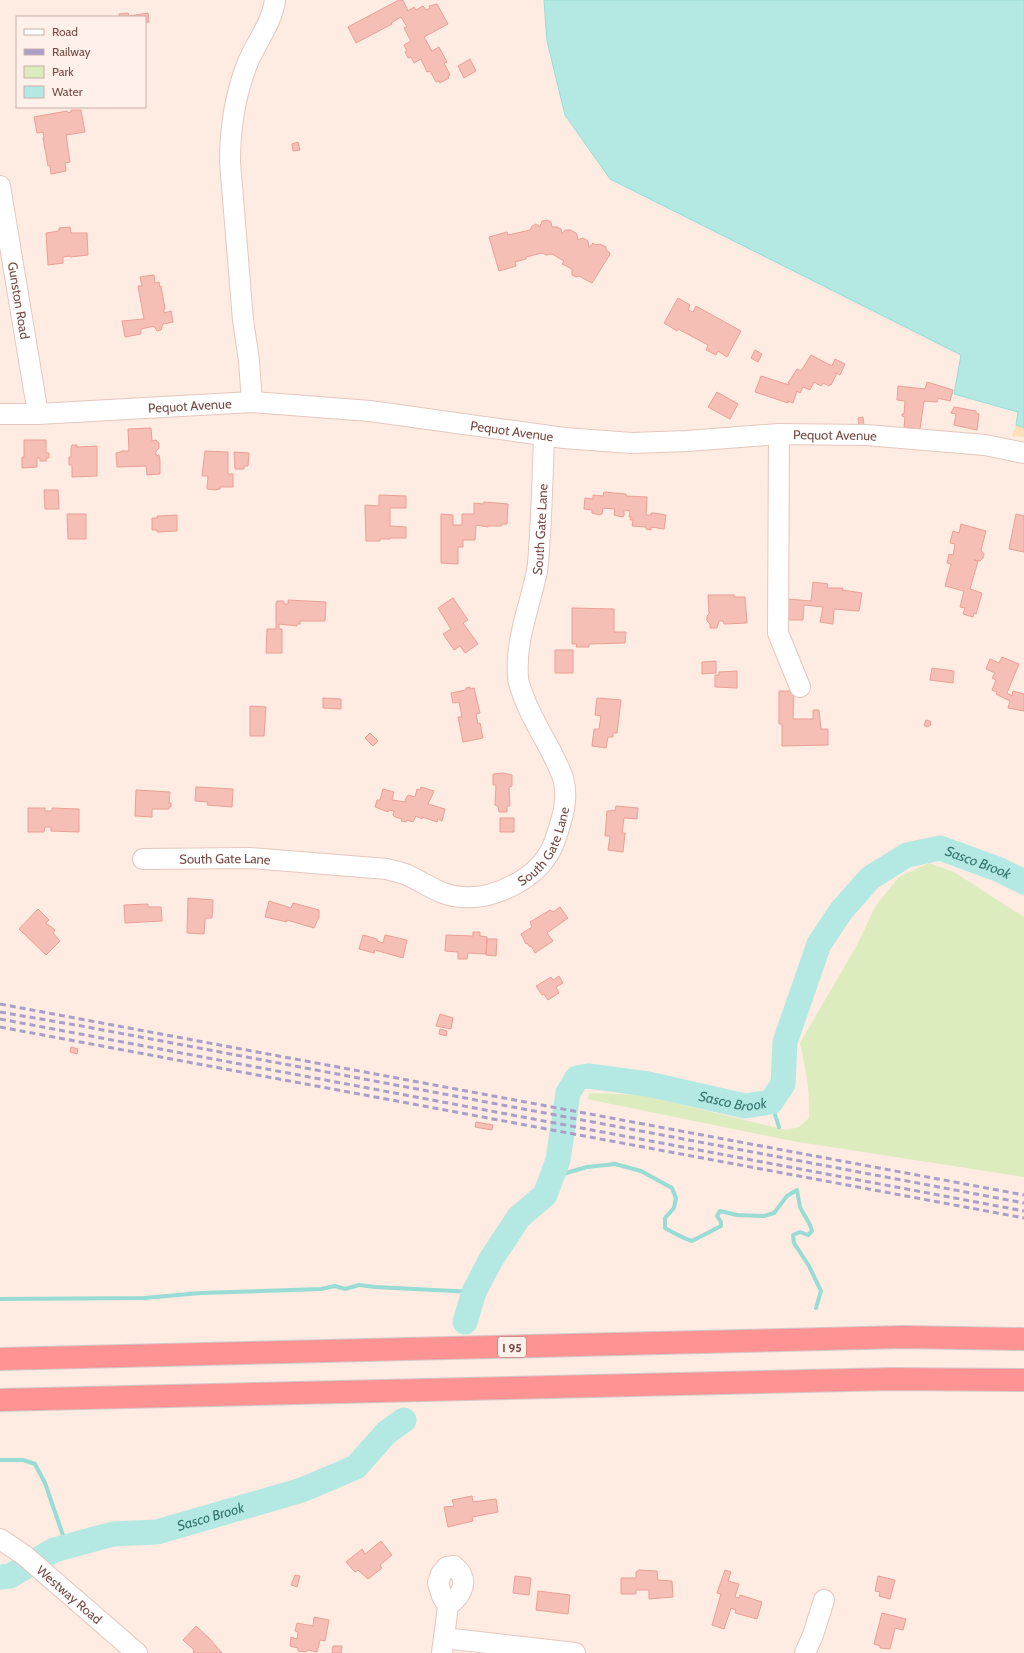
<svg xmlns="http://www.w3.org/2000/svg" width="1024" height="1653" viewBox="0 0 1024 1653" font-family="Cabin,sans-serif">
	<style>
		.green { fill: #ddecbe }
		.sand { fill: #ffdeba }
		.water { fill: #b4e9e3; stroke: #99dcd5 }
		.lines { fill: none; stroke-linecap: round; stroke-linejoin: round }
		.stream { stroke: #99dcd5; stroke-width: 4 }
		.river { stroke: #b4e9e3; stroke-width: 25 }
		.building { fill: #f6bfb6; stroke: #eaa095 }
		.minor-casing { stroke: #e5c7bf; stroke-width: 22 }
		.highway-casing { stroke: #d6c9c8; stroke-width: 24 }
		.minor { stroke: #fff; stroke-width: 20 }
		.highway { stroke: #fd9393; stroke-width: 22 }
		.rail { stroke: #aa9fc8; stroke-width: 3; stroke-dasharray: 6 4; stroke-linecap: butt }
		.labels { text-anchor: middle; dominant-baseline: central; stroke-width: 3; stroke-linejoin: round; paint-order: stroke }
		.shield { fill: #fff1e9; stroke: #a07d77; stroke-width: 1 }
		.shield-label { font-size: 12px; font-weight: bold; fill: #774b46 }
		.street-label { font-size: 13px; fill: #774b46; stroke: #fff1e9 }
		.water-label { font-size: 14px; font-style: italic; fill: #357671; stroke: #fff1e9 }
	</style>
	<rect width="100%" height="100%" fill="#feebe1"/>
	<path class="green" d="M929,863L954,872L1024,917V1177L792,1141L587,1099L590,1093L642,1095L786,1130L799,1127L809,1118C810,1092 806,1069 800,1043L857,945L876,905L899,877Z"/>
	<path class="sand" d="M1016,425L1024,428V437L1012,436Z"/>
	<path class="water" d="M544,0H1024V428L1016,425L1018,412L954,394L961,355L610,179L565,115L547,41Z"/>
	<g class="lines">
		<path class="stream" d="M771,1102L779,1127
			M552,1177L587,1167L615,1164L641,1171L672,1188L676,1198L674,1208L665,1218V1228C674,1233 682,1238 692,1241L721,1226V1222L717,1216L720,1211L737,1215L764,1216L774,1213L787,1196L797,1190C798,1196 799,1202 800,1207C804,1216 810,1222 812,1231L808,1235L800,1232L793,1235L794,1243L809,1266L821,1291L816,1308
			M0,1299L144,1298L201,1293L321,1289L335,1286L345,1289L359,1285L375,1287L474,1292
			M0,1460H23L35,1464L45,1483L67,1547"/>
		<g class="river">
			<path id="s1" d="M465,1322L474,1292L490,1261L519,1217L545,1195L558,1160L568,1093L577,1078L588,1076L648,1084L745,1106L771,1102L783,1084L785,1042L819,944L841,911L870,878L907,855L940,848L1000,870L1024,882"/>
			<path id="s2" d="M0,1577L10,1576L54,1550L113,1534L157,1532L302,1490L356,1467L386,1433L404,1420"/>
		</g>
	</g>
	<path class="building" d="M399,0H403L408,11L414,7L416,10L423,6L426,10L430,8L429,6L437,4L448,24L424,37L432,51L439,47L447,62L444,63L450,75L448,76L449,78L440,83L439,81L436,82L430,71L427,72L421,59L414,63L411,57L408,58L405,52L407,51L404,45L411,41L404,28L407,27L401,17L391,23L392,24L356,43L348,27Z
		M128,13L129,16L148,13L149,22L145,23V17H120L119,14Z
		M470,59L476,71L464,78L458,66Z
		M71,110H81L85,132L66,135L70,162L65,163L66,171L51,174L50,165L48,166L43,138H44L43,132L37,133L34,117L67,111L68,113L71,112Z
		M298,142L300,150L293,151L292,144Z
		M547,220L551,222L552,227H557L561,229L562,234L565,230H570L576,233L578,238L577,240L583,238L588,241L589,248L593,243L595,245L600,244L606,247V250L610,253L609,256L592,283L579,276L576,277L572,275V269L562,264L564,261L552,254L546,255L542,253L526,257V259L515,262L516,266L499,271L489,237L507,232L508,235L530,230L532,226L536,224L540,227L542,221Z
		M70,227L71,233H87L88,255L70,257V256L63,257V263L48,265L46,233L59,231V228Z
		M154,275L155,283L159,282L160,287L161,286L165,309H164V313L171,311L173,322L163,324L161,330L157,331L154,326L150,327L141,329V334L125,337L122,321L144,319L138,286H142L140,277Z
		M678,298L690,305L688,310L693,312L696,306L741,331L727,357L718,351L716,355L706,350L708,345L678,329L677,331L664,323Z
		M755,350L762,354L758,362L751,358Z
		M811,355L832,366L835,359L845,364L840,375L836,373V375L831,385L830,384L829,386L823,383L821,386L814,382L810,390L803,387L800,393L797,391L793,403L788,401V403L755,392L761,376L789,385V383H788L797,369L801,371Z
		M927,382L953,390L950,401L938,398L937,402L924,401L920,429L904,427L905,417L902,416V414H904L905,401L897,400L898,386L925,389Z
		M717,392L738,404L730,419L708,407Z
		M954,407L976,411V413L979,414L977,430L954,425L956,414L951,413Z
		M863,417L864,426L859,427L858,418Z
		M151,428L152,441L156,440L159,443V448L156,451V456L159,455L160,461V474L147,475L146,466L117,467L116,453L121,452V451H129L128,429Z
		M24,440H46V453H49V458H46V461H40V458H37V467L22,468V457H24Z
		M72,445H77V447L97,446V476L72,477V465H69V457H71V448Z
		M205,451L228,452V474H233V487H220V489L215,490L207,489L208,476H202Z
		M234,452L249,453L248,466H244V469H235Z
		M44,490H58L59,509H45Z
		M604,492L626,494V496L647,497L646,515H651V513H654L666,515L664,529L651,527V530L646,529V527L632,526L633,520H630L631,517H629L630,511L624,510V516L622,517L614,515L615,509L603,508L602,514L599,515L592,513V510L584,509L585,498L593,499V495L603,496Z
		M379,495L406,496V508H390V526L406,527V538H390V539H380V541H366L365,505L379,506Z
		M484,502L508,504L507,524H502L501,526H488V527L476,525L475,540H463V547H458V564L441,563V514L453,515V525H462V514H474V503L483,504Z
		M67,514H86V539H68Z
		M1016,514L1024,516V552L1009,549Z
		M177,515V531L157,532V530H152V518H158L157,516Z
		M961,524L986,531L981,550L984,554L983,558L980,561L974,560L978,561L970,589L982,593L976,614L974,613L973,617L963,614L965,608L960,607L964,591L945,586L951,564L947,563L949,554L953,555L955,544L950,543L953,531L959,533Z
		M813,582L828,584L827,588H843L842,590L862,593L859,611L834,609L833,624L820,622L823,607L804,605L803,620H787L788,599L811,601Z
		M708,595H734V597H745L747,623L724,624L723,621H719L717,628H710V624L707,621V616L709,614Z
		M453,598L468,620L463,623L478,644L465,653L460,646L454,650L443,634L451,629L438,608Z
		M288,600L326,602L325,621H300V624H297V626L279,624V629H282V653H266L267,629H276V603L277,601H284V604H288Z
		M572,608L614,609V632H626L625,643L589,644V647H576L577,644H572Z
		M555,650H573V673H555Z
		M1002,657L1019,664L1007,693L1012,696L1013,691L1024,694V711L1008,708L1010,701L996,694L997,692L992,690L996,680L992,678L995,673L986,669L990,659L999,663Z
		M716,661V673L702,674V662Z
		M932,668L954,671L953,683L930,680Z
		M737,671V688L715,687V675H719V672Z
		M470,687V689L474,688L480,713L476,714L478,724L480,723L483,738L463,742L458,717H462L459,702L453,703L451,693L466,690V688Z
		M779,691H794L793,719H813V710H819L821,729H828V745L782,746V724H779Z
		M323,698L341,699V709L323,708Z
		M597,698L621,700L617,733H613V737H608L606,748L592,746L594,729H599L601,716L595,715Z
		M250,706L266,707L264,736H250Z
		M926,720L930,721L931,725L927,727L924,725Z
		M370,733L378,741L373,746L365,738Z
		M503,773L512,775V786L509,787L510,806H507V812H499L498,806L495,805L496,785H493V774Z
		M196,787L233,789L232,807L207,805L208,802L195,801Z
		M421,787L434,791L428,804L445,809L442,821L438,819L437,822L422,817V819L416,816L413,822L407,820L406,822L401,821L402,819L395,817L393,815L394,811L389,810L388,812L375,807L377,800H380L383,789L394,792L392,800L406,802L405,800L408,795L415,797L417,789L420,790Z
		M136,790L170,792L169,803H171V807H169V809H152V817L135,816Z
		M616,806L638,808L637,819L624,818L622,833H625L623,852L608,850L610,836H605L607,811H611V810L615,811Z
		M28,808H45V811H52V808L79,809V832L51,831V827H45L44,832H28Z
		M500,818H514V832H500Z
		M188,898L213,900L212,918H205L204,934L187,933Z
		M269,901L291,908L293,903L319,910V917L314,928L287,920V922L265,917Z
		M148,904V907H161L162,921L125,923L124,905Z
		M560,907L568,918L547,933L553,941L535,953L531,946L530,947L527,943L526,944L521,934L532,927L530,922L550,910L553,912Z
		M38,909L49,920L46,923L55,930L53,933L60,941L46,955L19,929Z
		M473,932H480V936L487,937L486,954L468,953L467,959H458V952L445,951L446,935L473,936Z
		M363,935L377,939V941L383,943L385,935L407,940L403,958L375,950L374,953L359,949Z
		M487,939H497L496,956L486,955Z
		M559,976L563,983L556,987L559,993L548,1000L544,994L542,995L536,986L551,977L553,980Z
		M440,1014L453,1018L451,1029L436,1026Z
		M440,1029L447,1031L446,1036L439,1034Z
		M71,1047L78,1049L77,1054L70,1052Z
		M476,1122L493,1125L492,1130L475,1127Z
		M472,1496L473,1502L496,1499L498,1512L472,1517L473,1521L448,1527L444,1507L454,1506L452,1500Z
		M381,1541L392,1555L380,1565L382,1568L368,1579L358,1570L355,1572L346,1562L362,1549L365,1554Z
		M639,1570L657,1571L658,1580L672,1581L673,1597L649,1599V1590H636V1594H621V1578H636V1572Z
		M725,1570L731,1572L728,1581L739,1584L735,1597L739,1598L740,1595L762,1602L757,1619L735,1613L736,1610L731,1608L724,1629L712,1625L721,1594L717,1593Z
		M295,1575L300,1576L297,1587L291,1585Z
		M515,1576L531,1578L529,1595L513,1593Z
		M878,1576L895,1580L890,1599L879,1596L880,1592L875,1591Z
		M538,1591L570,1595L568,1614L536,1610Z
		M882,1613L906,1619L903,1630L895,1628L890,1649L880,1648V1646L874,1644Z
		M314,1617L329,1620L325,1641L320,1640L317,1652L308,1650L306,1652L298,1651V1648L290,1646L291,1637L297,1639L298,1632L295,1631L297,1623L313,1626Z
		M196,1626L209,1638L222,1653H194L193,1652L194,1650L183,1640Z
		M333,1646H342L341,1653H332Z"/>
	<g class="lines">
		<g class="minor-casing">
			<g id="minor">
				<path id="s3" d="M0,186L38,414"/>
				<path d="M252,402L249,361L243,320L230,162C230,127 235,94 248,62C257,41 272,23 275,0"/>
				<path id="s4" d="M0,414H38L252,402L370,411L564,438L632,443L687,441L779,434L866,435L985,445L1024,453"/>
				<path d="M779,434L778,633L800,687"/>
				<path id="s5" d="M143,859L250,858L387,869C393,871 399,872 405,874C424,882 440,896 462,897C492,900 534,880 549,853C555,844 558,831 561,821C565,808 567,792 563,778C553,749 533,724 523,695C521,689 518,683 518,677C515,640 530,606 537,571C539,559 539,546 540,534C542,501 543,468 544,435"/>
				<path id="s6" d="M0,1539L24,1555L137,1653"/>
				<path d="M444,1638L575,1653"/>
				<path d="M442,1653L448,1606L442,1596L438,1583L441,1574L447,1567L454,1566C470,1579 463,1595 448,1606"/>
				<path d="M805,1653L813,1635L824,1600"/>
			</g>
		</g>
		<g class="highway-casing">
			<path id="highway" d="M0,1359L903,1337L1024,1339
				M0,1400L892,1379L1024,1380"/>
		</g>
		<use href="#minor" class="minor"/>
		<use href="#highway" class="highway"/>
		<path class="rail" d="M0,1004L1024,1195
			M0,1012L87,1027L1024,1203
			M0,1019L1024,1211
			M0,1027L1024,1218"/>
	</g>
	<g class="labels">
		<rect class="shield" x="498" y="1337" width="28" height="20" rx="3"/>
		<g class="shield-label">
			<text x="512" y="1347">I 95</text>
		</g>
		<g class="street-label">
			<text stroke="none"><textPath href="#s3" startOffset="116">Gunston Road</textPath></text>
			<text stroke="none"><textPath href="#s4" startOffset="190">Pequot Avenue</textPath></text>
			<text stroke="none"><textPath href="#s4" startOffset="514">Pequot Avenue</textPath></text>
			<text stroke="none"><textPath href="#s4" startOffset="838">Pequot Avenue</textPath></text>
			<text stroke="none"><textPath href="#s5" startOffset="766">South Gate Lane</textPath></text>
			<text stroke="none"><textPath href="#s5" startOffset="430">South Gate Lane</textPath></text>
			<text stroke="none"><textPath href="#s5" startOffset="82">South Gate Lane</textPath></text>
			<text stroke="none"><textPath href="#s6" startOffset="89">Westway Road</textPath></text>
		</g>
		<g class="water-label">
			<text stroke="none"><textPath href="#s1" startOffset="842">Sasco Brook</textPath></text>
			<text stroke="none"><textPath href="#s1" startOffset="434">Sasco Brook</textPath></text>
			<text stroke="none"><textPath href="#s2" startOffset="222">Sasco Brook</textPath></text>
		</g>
	</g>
	<rect x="16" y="16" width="130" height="92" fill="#fff1e9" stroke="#c9afa8"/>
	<rect x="24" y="29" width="20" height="6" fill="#ffffff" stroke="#c9afa8"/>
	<text x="52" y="36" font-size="12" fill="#774b46">Road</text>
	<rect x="24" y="49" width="20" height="6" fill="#aa9fc8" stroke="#c9afa8"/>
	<text x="52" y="56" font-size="12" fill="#774b46">Railway</text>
	<rect x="24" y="66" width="20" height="12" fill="#ddecbe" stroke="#c9afa8"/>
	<text x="52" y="76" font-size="12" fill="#774b46">Park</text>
	<rect x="24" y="86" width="20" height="12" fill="#b4e9e3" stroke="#c9afa8"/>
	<text x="52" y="96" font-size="12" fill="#774b46">Water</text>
</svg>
